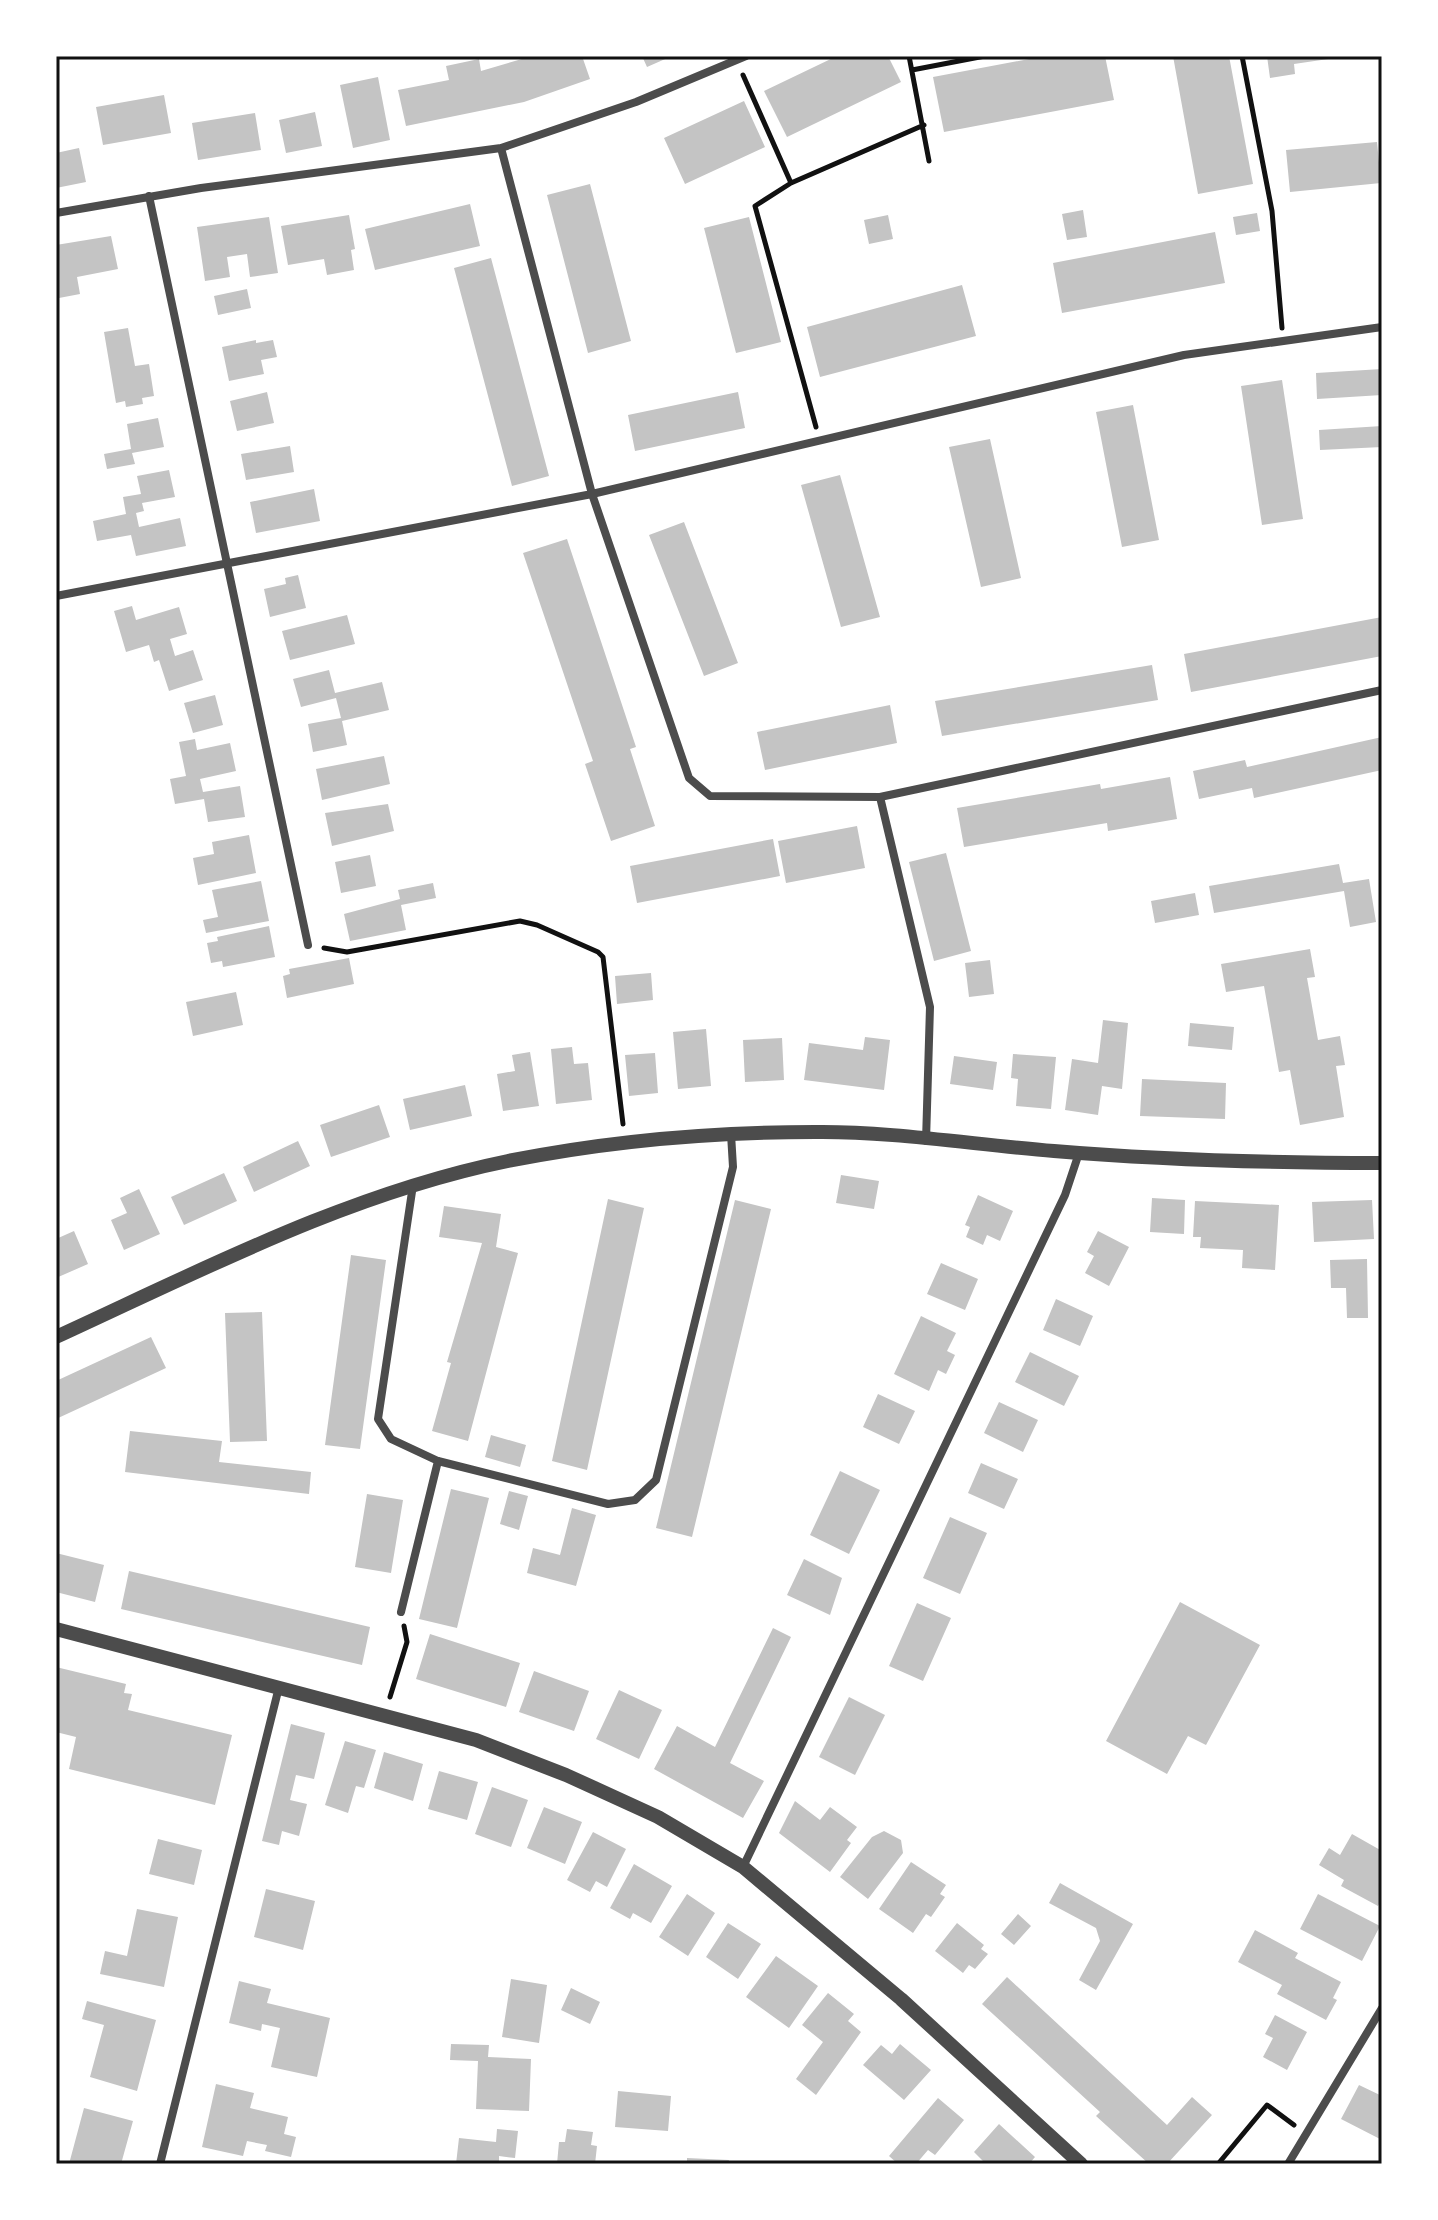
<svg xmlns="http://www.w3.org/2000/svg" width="1438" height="2220" viewBox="0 0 1438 2220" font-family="Montserrat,sans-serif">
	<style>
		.building { fill: #c4c4c4 }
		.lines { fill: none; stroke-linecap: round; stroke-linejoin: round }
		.path { stroke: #111; stroke-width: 5 }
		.minor { stroke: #4c4c4c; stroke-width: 8 }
		.tertiary { stroke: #4c4c4c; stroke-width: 14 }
		.neatline { fill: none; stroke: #111; stroke-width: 3 }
	</style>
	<rect width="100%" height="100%" fill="#fff"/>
	<path class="building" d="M532,56H582L590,79L524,102L406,126L398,90L449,80L446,66L479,59L481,71Z
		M642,56H672L647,67Z
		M837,56H888L901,82L787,137L764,91Z
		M1045,56H1105L1114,100L944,132L933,77Z
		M1173,56H1229L1253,184L1198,194Z
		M1267,56H1335V58L1294,64L1295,74L1270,78Z
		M378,77L390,140L353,148L340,85Z
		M164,95L171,133L103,145L96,107Z
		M744,101L765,147L685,184L664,138Z
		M315,112L322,146L286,153L279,120Z
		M255,113L261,150L198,160L192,123Z
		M1377,142L1381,183L1290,192L1286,150Z
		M79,148L86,182L56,188V153Z
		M590,184L631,341L588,353L547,195Z
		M470,204L480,246L375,270L365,229Z
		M1083,210L1087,237L1067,240L1062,214Z
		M1257,213L1260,231L1236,235L1233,217Z
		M349,215L355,249L351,250L354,270L327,275L324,259L288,265L281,226Z
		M888,215L893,239L869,244L864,220Z
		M269,217L278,273L250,277L247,254L227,257L230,277L205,281L197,227Z
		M749,217L781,342L736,353L704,228Z
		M1215,232L1225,283L1062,313L1053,263Z
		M111,236L118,269L77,277L80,294L59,298L56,245Z
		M491,258L549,476L512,486L454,268Z
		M962,285L976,336L820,377L807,327Z
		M247,289L251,308L218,315L214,296Z
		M128,328L135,366L149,364L154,396L142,398L143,404L126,407L125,401L116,403L104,332Z
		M256,340V343L273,340L277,357L261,360L264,374L229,381L222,347Z
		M1382,369V395L1317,399L1316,373Z
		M1282,380L1303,519L1262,525L1241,386Z
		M267,392L274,423L237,431L230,401Z
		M738,392L745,428L635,451L628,415Z
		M1133,405L1159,540L1122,547L1096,412Z
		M158,418L164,447L132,453L135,464L107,469L104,454L131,449L127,424Z
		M1382,426V447L1320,450L1319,430Z
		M990,439L1021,578L981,587L949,447Z
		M290,446L294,472L246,480L241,454Z
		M169,470L175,497L142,503L144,511L136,513L139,527L180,518L186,546L136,556L131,535L97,541L93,521L126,514L123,497L141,494L137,476Z
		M840,475L880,617L841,627L801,485Z
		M314,489L320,521L256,533L250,502Z
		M684,522L738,663L704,676L649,535Z
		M567,539L636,747L630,749L655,826L611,841L585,764L593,761L523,553Z
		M298,575L306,608L270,617L264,589L286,584L285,578Z
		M132,606L136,620L179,607L187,634L170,639L175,656L193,650L203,680L169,691L159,660L154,662L149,645L126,652L114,611Z
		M347,615L355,644L290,660L282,631Z
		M1382,617V656L1191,692L1184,654Z
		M1152,665L1158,700L942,736L935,701Z
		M329,670L335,693L382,682L389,710L342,721L347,745L313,752L308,724L341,718L336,698L301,707L293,679Z
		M215,695L223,725L193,733L184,703Z
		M890,705L897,743L765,770L757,732Z
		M1382,737V770L1254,798L1252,788L1199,799L1193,771L1245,760L1247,767Z
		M195,739L197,750L230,743L236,771L200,779L203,792L240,786L245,817L208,822L204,799L175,804L170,779L186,776L179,742Z
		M384,756L390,784L322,800L316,769Z
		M1170,777L1177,819L1108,831L1107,823L964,847L957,808L1100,784L1101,789Z
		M388,804L394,831L332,846L325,813Z
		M857,826L865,868L786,883L778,841Z
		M249,835L256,873L198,885L193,858L214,854L212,842Z
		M773,839L780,876L637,903L630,866Z
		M946,853L971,951L934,961L909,862Z
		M370,855L376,886L341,893L335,862Z
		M1339,864L1343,883L1369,879L1376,922L1350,927L1344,891L1214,913L1209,886Z
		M261,881L269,921L206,933L203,920L218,917L212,890Z
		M433,883L436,898L401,905L406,930L350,941L344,914L400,899L398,890Z
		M1195,893L1199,915L1155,923L1151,901Z
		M269,926L275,957L223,967L222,961L211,963L207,943L218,941L217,937Z
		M1310,949L1315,977L1307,978L1318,1040L1340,1036L1345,1065L1336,1066L1344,1117L1300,1125L1290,1070L1279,1072L1264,986L1226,992L1221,964Z
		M349,958L354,984L287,998L283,976L290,974L289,969Z
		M990,960L994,994L969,997L965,963Z
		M651,973L653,1000L617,1004L615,976Z
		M236,992L243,1025L193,1036L186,1002Z
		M1103,1020L1128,1023L1122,1089L1102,1086L1098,1115L1065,1110L1072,1059L1098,1063Z
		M1190,1023L1234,1027L1232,1050L1188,1046Z
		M706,1029L711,1086L678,1089L673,1032Z
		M865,1037L890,1040L884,1090L804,1080L809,1043L863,1050Z
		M782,1038L784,1080L745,1082L743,1040Z
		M572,1047L574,1064L588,1063L592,1100L556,1104L551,1049Z
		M530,1052L539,1106L503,1111L497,1074L515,1071L512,1055Z
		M655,1053L658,1093L629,1096L625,1055Z
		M1013,1054L1056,1057L1051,1109L1016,1106L1018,1079L1011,1078Z
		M954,1056L997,1062L993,1090L950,1084Z
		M1142,1079L1226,1083L1225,1119L1140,1116Z
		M465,1085L472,1116L410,1130L403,1099Z
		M379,1105L390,1137L331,1157L320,1125Z
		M298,1141L310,1166L254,1192L243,1167Z
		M224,1173L237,1201L184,1225L171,1197Z
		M841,1175L879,1181L874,1209L836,1203Z
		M139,1189L160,1234L124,1250L111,1220L127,1213L120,1198Z
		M978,1195L1013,1211L1000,1241L987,1235L983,1245L966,1237L970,1227L965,1225Z
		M1152,1198L1185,1200L1184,1234L1150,1232Z
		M608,1199L644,1208L587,1470L552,1461Z
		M735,1200L771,1209L692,1537L656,1528Z
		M1372,1200L1374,1239L1314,1242L1312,1202Z
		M1195,1201L1279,1205L1275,1270L1242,1268L1243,1250L1200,1248L1201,1237H1193Z
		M444,1206L501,1214L496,1247L518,1253L468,1441L432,1431L451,1363L447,1362L482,1243L439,1237Z
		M74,1231L88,1264L56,1278V1239Z
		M1098,1231L1129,1247L1109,1286L1085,1273L1094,1256L1087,1252Z
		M351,1255L386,1260L360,1449L325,1445Z
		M1367,1259L1368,1318H1347L1346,1288H1331L1330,1260Z
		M941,1263L978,1279L965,1310L927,1294Z
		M1056,1299L1093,1316L1080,1346L1043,1330Z
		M262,1312L267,1441L230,1442L225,1313Z
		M921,1316L956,1333L947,1351L955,1355L946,1374L938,1370L929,1391L894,1374Z
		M151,1337L166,1368L56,1419V1381Z
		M1030,1352L1079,1376L1064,1406L1015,1382Z
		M878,1394L915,1411L899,1444L863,1427Z
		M999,1402L1038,1420L1023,1452L984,1433Z
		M130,1431L222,1441L219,1462L311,1472L309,1494L125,1472Z
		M491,1435L526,1445L520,1467L485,1457Z
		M981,1463L1018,1479L1004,1509L968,1493Z
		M840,1471L880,1490L849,1554L810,1535Z
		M451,1489L489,1498L457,1628L419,1619Z
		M509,1491L528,1496L519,1530L500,1524Z
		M367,1494L403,1500L391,1573L355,1567Z
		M572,1508L596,1515L576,1586L527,1573L533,1548L560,1555Z
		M950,1517L987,1533L960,1594L923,1578Z
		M56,1553L104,1565L95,1602L56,1592Z
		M804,1559L842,1578L830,1615L787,1595Z
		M129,1571L370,1627L362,1665L121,1609Z
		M1180,1602L1260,1645L1206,1745L1188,1736L1167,1774L1106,1741Z
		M917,1603L951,1618L923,1681L889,1666Z
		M773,1628L791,1637L730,1763L764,1781L743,1818L654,1769L677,1726L715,1747Z
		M430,1634L520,1663L506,1707L416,1679Z
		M56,1667L126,1684L124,1693L132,1694L128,1710L232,1735L215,1805L69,1769L76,1737L56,1732Z
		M534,1671L589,1691L574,1731L519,1712Z
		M619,1690L662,1710L639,1759L596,1739Z
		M849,1697L885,1715L855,1775L819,1757Z
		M291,1724L325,1733L314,1779L296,1775L290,1800L307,1804L299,1836L282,1831L279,1845L262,1841Z
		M345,1741L376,1750L364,1788L356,1786L348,1813L325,1805Z
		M384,1752L423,1764L413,1801L374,1788Z
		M439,1771L478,1782L467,1820L428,1809Z
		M492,1787L528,1800L511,1847L475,1834Z
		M795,1801L820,1820L830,1807L857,1827L847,1840L851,1843L830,1872L779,1833Z
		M544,1807L582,1822L565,1864L527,1848Z
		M884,1831L901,1840L903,1853L868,1899L840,1877L872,1837Z
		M593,1832L626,1849L607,1887L596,1881L590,1892L567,1880Z
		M1352,1834L1382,1851V1899L1378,1906L1341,1886L1344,1880L1319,1865L1329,1848L1340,1855Z
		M158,1839L202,1850L194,1885L149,1874Z
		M911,1862L946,1885L940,1894L945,1897L931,1917L926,1914L913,1933L879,1909Z
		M634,1864L672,1886L651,1923L633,1913L630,1919L610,1908Z
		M1060,1883L1133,1924L1096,1990L1079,1980L1100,1941L1096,1928L1049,1903Z
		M266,1889L315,1901L303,1950L254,1937Z
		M687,1894L715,1913L688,1956L659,1937Z
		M1318,1894L1380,1926L1362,1961L1300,1929Z
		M137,1909L178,1917L164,1987L100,1974L105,1951L127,1956Z
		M1018,1914L1031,1926L1014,1945L1001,1934Z
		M728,1923L761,1944L738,1979L706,1957Z
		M957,1923L984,1945L981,1949L988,1954L975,1969L969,1965L963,1973L935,1951Z
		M1255,1930L1298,1953L1295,1958L1341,1982L1333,1998L1337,2000L1326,2020L1277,1994L1282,1985L1238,1962Z
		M776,1956L818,1986L789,2028L746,1997Z
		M1007,1977L1167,2125L1192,2097L1212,2115L1167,2164H1149L1096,2116L1100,2112L982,2004Z
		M511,1979L547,1985L539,2043L502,2037Z
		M239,1981L271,1989L267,2003L330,2018L317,2077L271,2067L280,2028L262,2024L261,2031L229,2023Z
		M571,1988L600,2002L590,2024L561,2010Z
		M828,1993L854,2014L848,2021L861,2032L816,2095L796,2079L823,2042L802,2025Z
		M87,2001L156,2020L137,2091L90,2077L104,2025L82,2019Z
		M1275,2015L1307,2032L1287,2070L1263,2057L1273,2038L1265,2034Z
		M451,2044L489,2045L488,2057L531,2059L529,2111L476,2109L478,2061L450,2060Z
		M900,2044L931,2070L904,2100L863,2065L881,2045L892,2054Z
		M216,2084L254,2093L250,2108L288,2117L284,2134L296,2137L291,2157L265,2151L267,2145L247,2141L243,2156L202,2147Z
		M1359,2085L1382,2096L1380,2139L1341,2119Z
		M618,2091L671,2096L668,2131L615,2127Z
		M938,2098L964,2120L935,2155L928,2150L916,2164H898L889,2156Z
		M84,2108L133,2121L121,2164H69Z
		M999,2124L1035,2157L1029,2164H986L974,2152Z
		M497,2129L518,2131L515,2158L499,2156V2164H456L459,2138L496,2142Z
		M567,2129L593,2132L591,2145L597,2146L595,2164H557L559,2142H565Z
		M687,2158L729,2160L728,2164H687Z"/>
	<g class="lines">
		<path class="path" d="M909,56L929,161
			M1242,56L1272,211L1282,328
			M912,70L985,56
			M743,75L791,183L755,206L816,427
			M791,183L924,125
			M324,948L347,952L520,921L537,925L598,952L603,957L623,1124
			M390,1697L407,1642L404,1626
			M1218,2164L1267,2105L1294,2125"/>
		<path class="minor" d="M501,148L592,494L689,778L710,796L880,797L1382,690
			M149,196L308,945
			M56,213L201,188L501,148L636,102L746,56
			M56,596L592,494L1184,355L1382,327
			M880,797L930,1007L926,1141
			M413,1185L378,1419L391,1439L438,1461L608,1504L635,1500L656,1480L733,1167L731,1134
			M401,1612L438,1461
			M743,1867L1065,1195L1079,1153
			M160,2164L279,1687
			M1288,2164L1382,2008"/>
		<path class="tertiary" d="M56,1337C202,1270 350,1193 508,1161C609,1141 712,1132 815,1132C890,1131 977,1145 1054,1151C1163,1160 1272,1163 1382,1163
			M56,1629L476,1740L566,1775L658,1817L743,1867L901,1999L1081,2164"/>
	</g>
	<rect width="1438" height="2220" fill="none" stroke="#ffffff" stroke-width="116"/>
	<rect x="58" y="58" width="1322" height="2104" class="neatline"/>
</svg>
